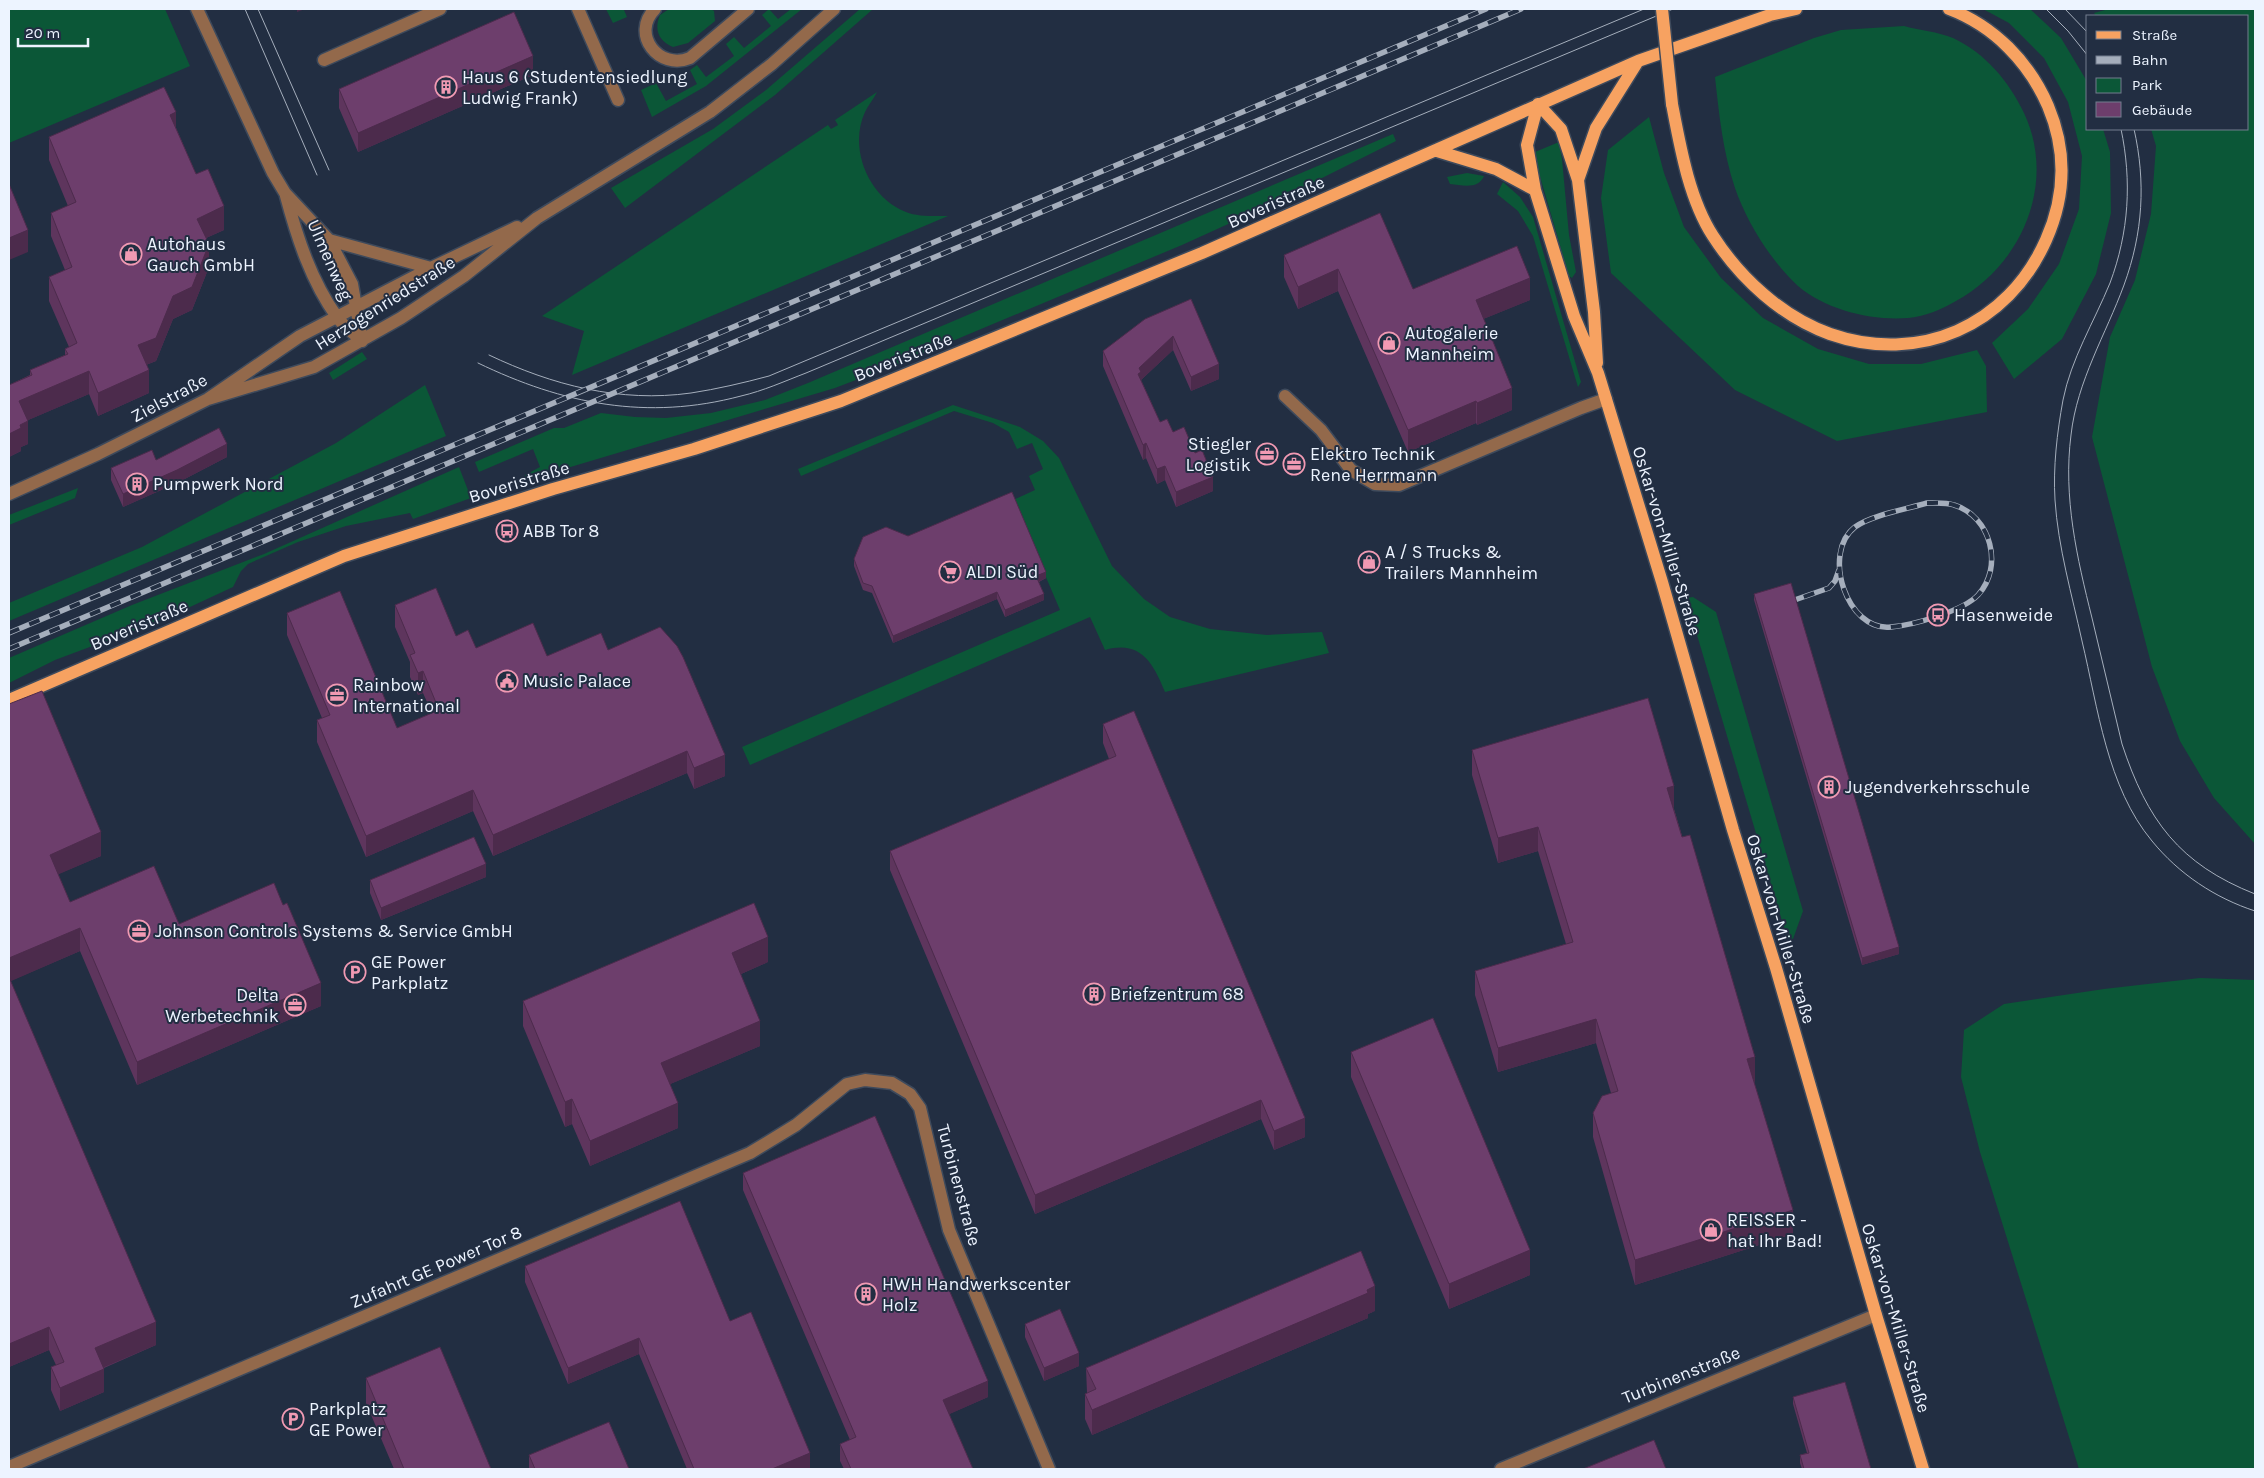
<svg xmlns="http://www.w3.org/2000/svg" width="2264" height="1478" viewBox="0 0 2264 1478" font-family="Karla,sans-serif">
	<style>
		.green { fill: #0b5737 }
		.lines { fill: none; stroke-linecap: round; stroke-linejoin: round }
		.minor-casing { stroke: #3e4a5c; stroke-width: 15 }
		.major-casing { stroke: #3e4a5c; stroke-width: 15 }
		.minor { stroke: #93694b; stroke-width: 12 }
		.major { stroke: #f7a261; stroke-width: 12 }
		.tram { stroke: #a5aebc; stroke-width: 1 }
		.rail-casing { stroke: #a5aebc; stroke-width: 5.5 }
		.rail { stroke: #222e42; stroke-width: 4; stroke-dasharray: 11; stroke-linecap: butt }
		.major-bridge-casing { stroke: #3e4a5c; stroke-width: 15; stroke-linecap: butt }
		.major-bridge { stroke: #f7a261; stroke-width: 12 }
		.wall { fill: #5e355d }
		.shaded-wall { fill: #4c2b4c }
		.building { fill: #6d3e6c; stroke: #4c2b4c }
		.labels { text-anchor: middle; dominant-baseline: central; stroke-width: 4; stroke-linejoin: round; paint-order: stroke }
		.poi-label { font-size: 18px; fill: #edf4ff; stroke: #222e42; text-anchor: start }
		.street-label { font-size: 18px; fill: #edf4ff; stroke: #222e42 }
	</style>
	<rect width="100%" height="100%" fill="#222e42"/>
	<path class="green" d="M9,9H165L190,66L9,143Z
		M606,9H626L624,10L627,17L613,23Z
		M669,9H711L714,11L715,21L688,43L673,47C658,41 654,29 660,15Z
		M769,9L778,19L791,9H802L706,86L652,117L641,90L656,83L666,101L697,84L690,70L697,65L706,77L734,56L726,44L734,37L744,48L771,26L762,15Z
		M860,9H873L775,95L625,208L611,188L713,129L766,90Z
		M1983,9H2030L2061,38L2088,83V129H2103L2110,152L2111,213L2096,274L2062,339L2014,379L1992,343L2028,309L2059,264L2079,209L2082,156L2068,102L2044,58L2009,23Z
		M2109,9H2255V844L2214,798L2180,741L2152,667L2092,437L2110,337L2135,280L2151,214L2156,146L2151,129H2248V16H2096L2094,13Z
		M1904,26C1918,30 1939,32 1953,38C1985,53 2009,81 2024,113C2057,183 2022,265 1956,301C1942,309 1924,317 1908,318C1872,321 1826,310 1798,286C1771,261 1747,223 1735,188C1723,153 1719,114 1715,77L1814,38L1841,30Z
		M877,92C874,99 868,105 865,112C848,149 869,198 906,212C918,217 935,216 948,216L572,375L584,331L542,316L828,125L831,129L838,125L835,120Z
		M1649,117L1664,173L1684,227L1721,278L1763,318L1818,349L1869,364H1921L1977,350L1986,366L1987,412L1837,441L1735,390L1611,273L1601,198L1608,150Z
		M1393,134L1396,141L1248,215L1182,245L900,363L835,388L527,480L525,475L540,467L533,449L479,472L475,462L554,428H564L601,413L635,417L666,418L711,413L765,400L808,383Z
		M1559,142L1562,159L1569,235L1576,272L1572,278L1569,276L1536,163L1535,152Z
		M1467,173L1484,176C1478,190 1462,185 1450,184L1447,177Z
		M1503,182L1520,197L1533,217L1581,382L1578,387L1533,236L1518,211L1497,194Z
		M362,352L367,359L333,380L329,373Z
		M425,385L446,436L9,621V603L142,547L336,443Z
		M953,405L1020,427L1043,441L1059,458L1112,566L1144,599L1170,617L1210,629L1267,635L1322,632L1329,653L1165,692C1153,663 1141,640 1105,650L1090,617L750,765L742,747L1060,610L1013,500L1035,490L1029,476L1043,469L1032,443L1017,449L1009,432L993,423L954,411L801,476L798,469Z
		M459,467L471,498L413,519L410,513L346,526L298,542L248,564L241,571L233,587L162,620L55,660L9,683V658L132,605L264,554Z
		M78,488L75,498L9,525V515Z
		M1693,597L1716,612L1803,911L1793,939L1788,941L1686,598Z
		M2200,978L2255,980V1469H2079L1980,1152L1961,1077L1964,1030L2004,1004L2104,989Z"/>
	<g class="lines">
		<g class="minor-casing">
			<path id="minor" d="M197,9L273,173L285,193L329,240L352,284L362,341
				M578,9L618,100
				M655,9C630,34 659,71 690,58L748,9
				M324,60L440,9
				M286,196C297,237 311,281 337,317C343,326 354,333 362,341
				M329,240L431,268
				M1285,396L1321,430L1351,470L1375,484L1399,485L1581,408L1606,399
				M208,399L314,367L401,318L464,276L537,218L710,112L772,64L834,9
				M9,494L98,454L208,399L300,336L431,268L517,227
				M9,1467L750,1153L796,1125L847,1084L865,1080L892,1083L910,1094L920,1108L949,1230L1049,1469
				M1501,1469L1876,1315"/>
		</g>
		<g class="major-casing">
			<path id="major" d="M1538,104L1527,145L1535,190L1574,316L1598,373L1662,582L1733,830L1776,968L1876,1315L1923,1469
				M1538,104L1561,129L1578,180L1594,312L1597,363
				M1672,104C1680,146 1689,199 1713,236C1740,278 1782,317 1830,334C1919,365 2008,326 2046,240C2066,195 2067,151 2048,106C2029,62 1994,26 1949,9
				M1437,151L1496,169L1535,190
				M1578,180L1596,128L1638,61
				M9,700L344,556L553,489L694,449L841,401L1202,253L1638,61L1770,15L1796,9"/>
		</g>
		<use href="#minor" class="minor"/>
		<use href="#major" class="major"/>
		<path class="tram" d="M245,9L317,175
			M258,9L329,170
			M2046,9L2068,31L2088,56
			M2065,9L2088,33
			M2121,129C2132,181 2129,232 2110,283C2094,322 2071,359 2063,400C2057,433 2053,467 2055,500C2058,547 2072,595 2082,641C2098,708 2107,787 2152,841C2179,874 2215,898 2255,911
			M2134,129C2146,182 2143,233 2124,285C2106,334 2077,381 2071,435C2063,497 2077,558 2092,618C2102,660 2112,702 2122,744C2147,820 2179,864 2255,894
			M489,355C552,385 620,403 691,393C717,389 743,383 769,376L1644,9
			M478,363C563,404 647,421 741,396C763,391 785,381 806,373L1673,9"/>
		<g class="rail-casing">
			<path id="rail" d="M1927,503C1936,503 1945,502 1954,505C1991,516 2004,567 1978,595C1963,611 1914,625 1891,627C1847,632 1821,553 1855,527C1872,515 1907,509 1927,503Z
				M1783,604L1829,588L1835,581L1839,570
				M9,633L1486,9
				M9,649L1521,9"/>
		</g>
		<use href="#rail" class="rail"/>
		<g class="major-bridge-casing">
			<path id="major-bridge" d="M1662,9L1672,104"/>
		</g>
		<use href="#major-bridge" class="major-bridge"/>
	</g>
	<path class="wall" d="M533,75L358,152L339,108V89Z
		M176,128L196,174L224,230L206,238L209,267L192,310L173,319L156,361L146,365L149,393L98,416L89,394L28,420V444L21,447V451L9,457V385L30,375V370L65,355V349L69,347L49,301V277L65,270L51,236V213L68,206L49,160V137Z
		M1284,255L1413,289L1530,300L1483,319L1512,410L1477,425L1476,423L1408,452L1338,291L1298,309L1284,277Z
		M1191,299L1219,379L1191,391L1173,350L1141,380L1160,422L1173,432L1195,453L1213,491L1176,507L1165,480L1157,484L1146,458L1143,460L1103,366V351Z
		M227,457L177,483L123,507L111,480V468L156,460Z
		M908,536L1046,578L1039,582L1044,600L1005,617L997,599L893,643L872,593L863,590L854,566V559Z
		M1754,594L1899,954L1862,965L1754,600Z
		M395,605L456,636L476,648L547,656L608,650L725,776L694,789L687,773L493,856L473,811L366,857L317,742V720L322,718L287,635V613L397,728L432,713L423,693L418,695L410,677V662L395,627Z
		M9,704L101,856L58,874L70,902L179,924L321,1006L137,1085L80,951L10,981L156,1345L104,1368V1392L60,1411L51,1390V1367L56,1365L49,1350L9,1367Z
		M1103,724L1305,1137L1274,1150L1261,1119L1035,1214L890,870V851L1109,759L1103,743Z
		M1472,750L1674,809L1755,1081L1754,1082L1793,1234L1635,1285L1593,1137V1113L1611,1093L1596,1043L1498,1072L1475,995V971L1566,944L1538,851L1498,863L1472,775Z
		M486,877L381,920L370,893V880Z
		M768,962L741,974L760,1046L670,1084L678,1128L590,1166L572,1124L565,1127L523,1026V1001Z
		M1351,1052L1530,1275L1449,1309L1351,1077Z
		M743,1173L988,1397L949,1414L973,1469H844L840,1461V1444L850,1440L743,1190Z
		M525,1266L730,1321L810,1469H687L639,1354L568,1384L525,1282Z
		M1375,1311L1368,1314V1318L1092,1435L1085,1419V1394L1087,1393L1086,1368Z
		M1025,1324L1079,1366L1044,1381L1025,1337Z
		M366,1378L491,1469H394L366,1403Z
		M1793,1397L1871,1469H1802L1800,1463V1455L1807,1453L1793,1404Z
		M529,1455L629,1469H529Z"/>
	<path class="shaded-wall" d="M297,9H305L297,12Z
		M533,56V75L358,152V133Z
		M176,112V135L170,115Z
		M224,206V230L197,242V219Z
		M28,230V252L9,260V238Z
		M209,244V267L192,310L173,319L156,361L138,368V345L173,296Z
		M1338,269V291L1298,309V287Z
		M1530,278V300L1476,322V300Z
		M1173,336V350L1141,380L1138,388L1139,368Z
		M1219,364V379L1191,391V377Z
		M149,370V393L98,416V393Z
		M89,371V394L19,424V401Z
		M1512,388V410L1477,425V403Z
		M1476,401V423L1408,452V430Z
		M28,421V444L21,447V451L9,457V434L20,425Z
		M1146,443V458L1143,460V445Z
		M227,444V457L177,483L123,507V494Z
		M1165,466V480L1157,484V469Z
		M1213,477V491L1176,507V492Z
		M1046,572V578L1036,583V576Z
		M997,592V599L893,643V636Z
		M1044,594V600L1005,617V610Z
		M423,671V693L418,695V673Z
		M687,751V773L493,856V835Z
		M725,755V776L694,789V768Z
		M1674,786V810L1667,788Z
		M473,790V811L366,857V836Z
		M1538,827V851L1498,863V838Z
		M101,832V856L50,878V855Z
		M486,864V877L381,920V908Z
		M80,928V951L9,982V958Z
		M768,937V962L732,978V953Z
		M1899,947V954L1862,965V958Z
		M321,983V1006L137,1085V1062Z
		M1596,1019V1043L1498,1072V1048Z
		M760,1021V1046L661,1088V1063Z
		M1755,1057V1081L1747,1084V1059Z
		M572,1099V1124L565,1127V1102Z
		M1261,1100V1119L1035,1214V1195Z
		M678,1103V1128L590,1166V1141Z
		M1305,1118V1137L1274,1150V1131Z
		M1793,1210V1234L1635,1285V1260Z
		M1530,1250V1275L1449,1309V1284Z
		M1375,1286V1311L1368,1314V1318L1092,1435V1410Z
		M156,1322V1345L95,1371V1348Z
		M49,1327V1350L9,1367V1344Z
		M639,1338V1354L568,1384V1368Z
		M1079,1353V1366L1044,1381V1368Z
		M104,1369V1392L60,1411V1388Z
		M988,1381V1397L943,1417V1400Z
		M810,1453V1469H772Z"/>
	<path class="building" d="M514,12L533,56L358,133L339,89Z
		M164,87L176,112L170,115L196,174L208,169L224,206L197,219L209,244L192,287L173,296L156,338L138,345L149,370L98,393L89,371L19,401L28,421L20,425L21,428L9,434V385L32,375L30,370L68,354L65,349L77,343L49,277L72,267L51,213L76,202L49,137Z
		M9,184L28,230L9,238Z
		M1380,213L1413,289L1517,246L1530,278L1476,300L1512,388L1477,403L1476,401L1408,430L1338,269L1298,287L1284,255Z
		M1191,299L1219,364L1191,377L1173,336L1139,368L1141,372L1138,374L1160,422L1167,419L1173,432L1184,427L1195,453L1202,450L1213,477L1176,492L1165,466L1157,469L1146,443L1143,445L1103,351L1145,319Z
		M219,428L227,444L177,470L123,494L111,468L152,450L156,460Z
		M1012,492L1046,572L1036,576L1044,594L1005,610L997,592L893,636L872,586L863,583L854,559L863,537L886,527L908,536Z
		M1791,583L1899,947L1862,958L1754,594Z
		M436,588L456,636L468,630L476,648L533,623L547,656L601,633L608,650L660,627L677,646L683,657L725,755L694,768L687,751L493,835L473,790L366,836L317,720L330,715L287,613L340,591L397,728L439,710L423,671L418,673L410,655L415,653L395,605Z
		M42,691L101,832L50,855L70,902L154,866L179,924L274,883L283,905L287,903L321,983L137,1062L80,928L9,958V704Z
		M1648,698L1674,786L1667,788L1682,837L1690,835L1755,1057L1747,1059L1793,1210L1635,1260L1593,1113L1602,1096L1618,1091L1596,1019L1498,1048L1475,971L1573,942L1538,827L1498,838L1472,750Z
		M1134,711L1305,1118L1274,1131L1261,1100L1035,1195L890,851L1116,756L1103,724Z
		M474,837L486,864L381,908L370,880Z
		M754,903L768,937L732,953L760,1021L661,1063L678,1103L590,1141L572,1099L565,1102L523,1001Z
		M9,977L156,1322L95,1348L104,1369L60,1388L51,1367L64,1362L49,1327L9,1344Z
		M1433,1018L1530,1250L1449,1284L1351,1052Z
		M875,1116L988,1381L943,1400L973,1469H851L840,1444L856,1437L743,1173Z
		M680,1201L730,1321L751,1312L810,1453L772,1469H694L639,1338L568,1368L525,1266Z
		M1361,1251L1375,1286L1367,1290L1368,1293L1092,1410L1085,1394L1096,1389L1086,1368Z
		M1060,1309L1079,1353L1044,1368L1025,1324Z
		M440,1347L491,1469H404L366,1378Z
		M1845,1382L1871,1469H1804L1800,1455L1809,1453L1793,1397Z
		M609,1422L629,1469H535L529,1455Z
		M1654,1440L1666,1469H1583Z"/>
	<defs>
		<g id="building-ring" transform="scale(1.125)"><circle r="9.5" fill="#222e42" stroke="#f19ab3" stroke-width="1.5"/><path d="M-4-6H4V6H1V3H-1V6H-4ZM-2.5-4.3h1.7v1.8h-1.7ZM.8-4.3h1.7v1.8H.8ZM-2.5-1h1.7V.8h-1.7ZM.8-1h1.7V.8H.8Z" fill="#f19ab3"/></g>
		<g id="shop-ring" transform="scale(1.125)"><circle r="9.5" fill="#222e42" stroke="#f19ab3" stroke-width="1.5"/><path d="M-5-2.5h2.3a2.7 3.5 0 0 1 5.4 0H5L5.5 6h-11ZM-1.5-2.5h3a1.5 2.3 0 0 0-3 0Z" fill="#f19ab3"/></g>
		<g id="office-ring" transform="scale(1.125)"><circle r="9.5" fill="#222e42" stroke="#f19ab3" stroke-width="1.5"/><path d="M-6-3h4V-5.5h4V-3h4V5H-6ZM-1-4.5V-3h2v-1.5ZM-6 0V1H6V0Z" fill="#f19ab3"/></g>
		<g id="bus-ring" transform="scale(1.125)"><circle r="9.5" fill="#222e42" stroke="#f19ab3" stroke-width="1.5"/><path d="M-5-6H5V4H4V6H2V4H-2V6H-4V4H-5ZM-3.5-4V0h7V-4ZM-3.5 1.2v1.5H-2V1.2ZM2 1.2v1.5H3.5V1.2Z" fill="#f19ab3"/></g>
		<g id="supermarket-ring" transform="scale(1.125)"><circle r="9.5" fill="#222e42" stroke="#f19ab3" stroke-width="1.5"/><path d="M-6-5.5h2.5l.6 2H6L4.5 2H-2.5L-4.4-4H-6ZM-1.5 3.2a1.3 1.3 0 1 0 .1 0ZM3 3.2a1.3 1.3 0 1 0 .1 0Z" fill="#f19ab3"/></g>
		<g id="civic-ring" transform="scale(1.125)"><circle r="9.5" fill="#222e42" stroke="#f19ab3" stroke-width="1.5"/><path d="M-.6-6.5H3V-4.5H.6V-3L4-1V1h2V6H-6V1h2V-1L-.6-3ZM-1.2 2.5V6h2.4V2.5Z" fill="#f19ab3"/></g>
		<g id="parking-ring" transform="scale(1.125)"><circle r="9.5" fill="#222e42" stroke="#f19ab3" stroke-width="1.5"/><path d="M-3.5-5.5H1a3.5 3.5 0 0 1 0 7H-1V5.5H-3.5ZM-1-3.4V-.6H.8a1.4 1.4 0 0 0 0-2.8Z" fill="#f19ab3"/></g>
	</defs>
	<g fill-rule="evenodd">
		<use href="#building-ring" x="446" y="87"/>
		<use href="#shop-ring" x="131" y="254"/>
		<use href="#shop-ring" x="1389" y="343"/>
		<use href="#office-ring" x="1267" y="454"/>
		<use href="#office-ring" x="1294" y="464"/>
		<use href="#building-ring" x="137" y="484"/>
		<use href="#bus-ring" x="507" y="531"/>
		<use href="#shop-ring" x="1369" y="562"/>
		<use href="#supermarket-ring" x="950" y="572"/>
		<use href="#bus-ring" x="1938" y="615"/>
		<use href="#civic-ring" x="507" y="681"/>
		<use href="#office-ring" x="337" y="695"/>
		<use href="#building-ring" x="1829" y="787"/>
		<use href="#office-ring" x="139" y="931"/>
		<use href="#parking-ring" x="355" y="972"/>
		<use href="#building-ring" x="1094" y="994"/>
		<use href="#office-ring" x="295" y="1005"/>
		<use href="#shop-ring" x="1711" y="1230"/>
		<use href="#building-ring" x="866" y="1294"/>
		<use href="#parking-ring" x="293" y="1419"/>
	</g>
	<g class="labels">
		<g class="poi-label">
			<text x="462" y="77">Haus 6 (Studentensiedlung<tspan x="462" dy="21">Ludwig Frank)</tspan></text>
			<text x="147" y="244">Autohaus<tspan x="147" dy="21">Gauch GmbH</tspan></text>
			<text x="1405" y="333">Autogalerie<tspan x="1405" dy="21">Mannheim</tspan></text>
			<text x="1251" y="444" text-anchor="end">Stiegler<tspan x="1251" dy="21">Logistik</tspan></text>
			<text x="1310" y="454">Elektro Technik<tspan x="1310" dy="21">Rene Herrmann</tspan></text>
			<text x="153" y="484">Pumpwerk Nord</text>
			<text x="523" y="531">ABB Tor 8</text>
			<text x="1385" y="552">A / S Trucks &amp;<tspan x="1385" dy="21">Trailers Mannheim</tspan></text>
			<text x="966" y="572">ALDI Süd</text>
			<text x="1954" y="615">Hasenweide</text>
			<text x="523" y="681">Music Palace</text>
			<text x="353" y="685">Rainbow<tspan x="353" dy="21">International</tspan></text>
			<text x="1845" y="787">Jugendverkehrsschule</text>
			<text x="155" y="931">Johnson Controls Systems &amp; Service GmbH</text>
			<text x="371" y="962">GE Power<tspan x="371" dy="21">Parkplatz</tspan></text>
			<text x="1110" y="994">Briefzentrum 68</text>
			<text x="279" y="995" text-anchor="end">Delta<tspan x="279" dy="21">Werbetechnik</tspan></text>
			<text x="1727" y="1220">REISSER -<tspan x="1727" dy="21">hat Ihr Bad!</tspan></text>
			<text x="882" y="1284">HWH Handwerkscenter<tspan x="882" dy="21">Holz</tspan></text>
			<text x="309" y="1409">Parkplatz<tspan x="309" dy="21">GE Power</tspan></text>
		</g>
		<g class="street-label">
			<text transform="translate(1276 202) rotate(-24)">Boveristraße</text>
			<text transform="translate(330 260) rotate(66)">Ulmenweg</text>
			<text transform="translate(385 303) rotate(-32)">Herzogenriedstraße</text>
			<text transform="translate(903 357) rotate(-22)">Boveristraße</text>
			<text transform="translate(169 398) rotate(-28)">Zielstraße</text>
			<text transform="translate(519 482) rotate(-17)">Boveristraße</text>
			<text transform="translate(1667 541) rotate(73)">Oskar-von-Miller-Straße</text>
			<text transform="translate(139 625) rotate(-23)">Boveristraße</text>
			<text transform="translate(1781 929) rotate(73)">Oskar-von-Miller-Straße</text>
			<text transform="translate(959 1185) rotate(75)">Turbinenstraße</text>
			<text transform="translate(436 1267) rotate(-23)">Zufahrt GE Power Tor 8</text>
			<text transform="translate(1896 1318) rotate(73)">Oskar-von-Miller-Straße</text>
			<text transform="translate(1681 1375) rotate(-22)">Turbinenstraße</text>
		</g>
	</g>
	<rect width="2264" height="1478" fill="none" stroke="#edf4ff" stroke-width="20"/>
	<rect x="2086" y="15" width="162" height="115" fill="#222e42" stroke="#737d8e"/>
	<rect x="2096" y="31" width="25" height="8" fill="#f7a261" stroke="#737d8e"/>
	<text x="2132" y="40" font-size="15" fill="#edf4ff">Straße</text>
	<rect x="2096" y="56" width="25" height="8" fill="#a5aebc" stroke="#737d8e"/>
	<text x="2132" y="65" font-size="15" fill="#edf4ff">Bahn</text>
	<rect x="2096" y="78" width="25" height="15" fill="#0b5737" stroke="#737d8e"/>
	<text x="2132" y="90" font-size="15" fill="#edf4ff">Park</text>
	<rect x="2096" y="102" width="25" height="15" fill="#6d3e6c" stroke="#737d8e"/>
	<text x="2132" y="115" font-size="15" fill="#edf4ff">Gebäude</text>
	<path d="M18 38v8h70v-8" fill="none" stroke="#edf4ff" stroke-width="2.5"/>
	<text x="25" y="38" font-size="15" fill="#edf4ff" stroke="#222e42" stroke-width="4" paint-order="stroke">20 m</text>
</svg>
